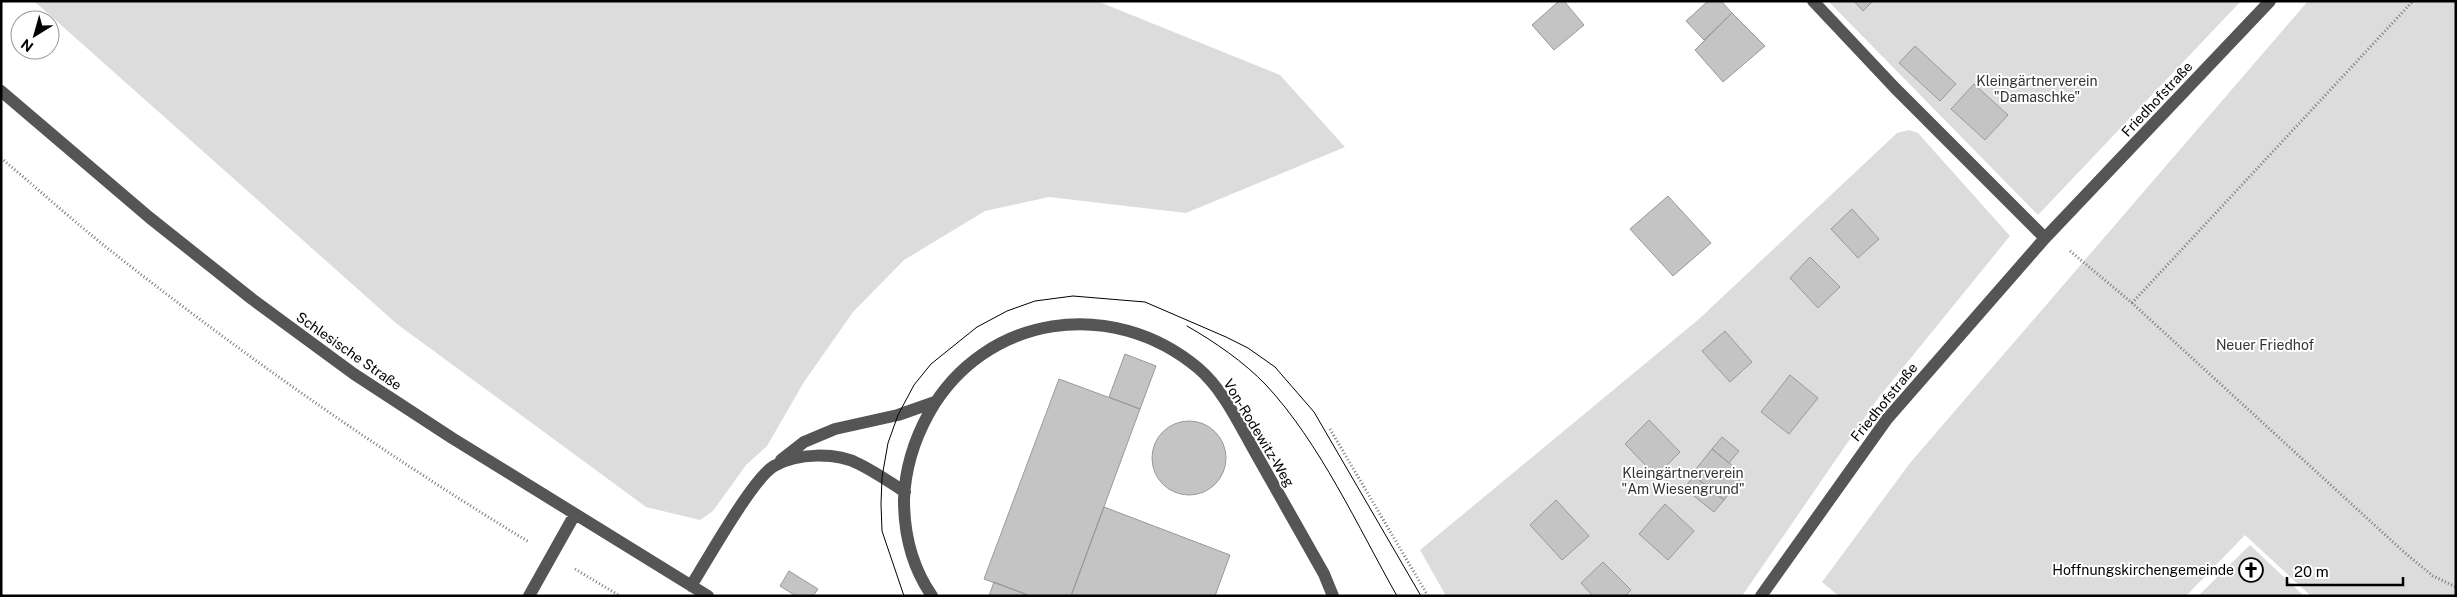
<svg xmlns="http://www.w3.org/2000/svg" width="2457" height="597" viewBox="0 0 2457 597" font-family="'Public Sans',sans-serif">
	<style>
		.green { fill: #dcdcdc }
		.building { fill: #c4c4c4; stroke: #999 }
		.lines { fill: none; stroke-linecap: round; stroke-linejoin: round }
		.path { stroke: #777; stroke-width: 3; stroke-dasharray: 1 2.5; stroke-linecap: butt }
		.minor { stroke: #555; stroke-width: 12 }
		.tram { stroke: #000; stroke-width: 1 }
		.labels { text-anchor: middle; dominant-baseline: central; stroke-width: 4; stroke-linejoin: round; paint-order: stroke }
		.park-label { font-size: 14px; fill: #333; stroke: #fff }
		.street-label { font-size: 14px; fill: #000; stroke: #fff }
		.poi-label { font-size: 14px; fill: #000; stroke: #fff; text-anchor: end }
	</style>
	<rect width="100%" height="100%" fill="#fff"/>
	<path class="green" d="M34,1H1097L1280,75L1345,147L1186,213L1049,197L985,211L904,260L853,312L804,382L767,446L746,465L713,511L700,520L646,507L397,324Z
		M1828,1H2241L2038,215Z
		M2308,1H2456V596H2311L2245,535L2186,596H1839L1822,582L1910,463Z
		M1909,130L1918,133L2010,236L1879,397L1742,596H1446L1420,550L1699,319L1897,133Z
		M2250,545L2304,596H2198Z"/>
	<path class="building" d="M1559,1H1564L1584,25L1554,50L1532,25Z
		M1708,1H1721L1732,13L1704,40L1686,21Z
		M1854,1H1873L1863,11Z
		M1732,13L1765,46L1723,82L1695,50Z
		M1915,46L1956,84L1940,101L1899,63Z
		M1974,84L2008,115L1985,140L1951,109Z
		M1668,196L1711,243L1673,276L1630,229Z
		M1852,209L1879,239L1858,258L1831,229Z
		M1810,257L1840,287L1818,308L1790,278Z
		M1725,331L1752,362L1730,382L1702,351Z
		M1125,354L1156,366L1140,409L1109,397Z
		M1790,375L1818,398L1789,434L1761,412Z
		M1059,379L1140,409L1071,596H1031L984,579Z
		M1649,420L1680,452L1656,476L1625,444Z
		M1152 458a37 37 0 1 1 74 0a37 37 0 1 1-74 0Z
		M1722,437L1739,451L1729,463L1712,449Z
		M1712,449L1744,475L1724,500L1692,474Z
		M1694,476L1724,500L1714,512L1684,488Z
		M1556,500L1589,536L1562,560L1530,525Z
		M1665,504L1694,531L1668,560L1639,534Z
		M1104,507L1230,555L1215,596H1071Z
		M1603,562L1631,590L1625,596H1593L1581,583Z
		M789,571L818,589L813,596H796L780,586Z
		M994,582L1025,594L1024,596H989Z"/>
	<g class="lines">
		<path class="path" d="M1,158C38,189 73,221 111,251C244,356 384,454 529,542
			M2070,251L2132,303L2405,553L2433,576L2456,587
			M2132,303L2413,1
			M1330,429L1428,596
			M575,569L620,596"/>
		<path class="minor" d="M1813,1L1895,88L2045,238
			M1,91L150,218L252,299L354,374L452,438L708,596
			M781,460L804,442L835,429L898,415L935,402
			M691,586C706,562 753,478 774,466C797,453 836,452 859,464C875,472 890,482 905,492
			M529,596L575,514
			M932,596C912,567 904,534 904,500C905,469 914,440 929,413C985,314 1112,296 1198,368C1223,389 1239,424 1255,452C1278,493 1301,533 1324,574L1333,596
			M1761,596L1887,419L2045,238L2270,1"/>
		<path class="tram" d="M1187,326C1215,342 1244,362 1266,385C1320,443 1358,527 1397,596
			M904,596L882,531L881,504L882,477L888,443L898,415L914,385L931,364L977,327L1007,311L1035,301L1073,296L1145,302L1226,337L1248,348L1275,367L1314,412L1421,596"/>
	</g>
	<defs>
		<g id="church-ring" transform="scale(1.25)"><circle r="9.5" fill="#fff" stroke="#000" stroke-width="1.5"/><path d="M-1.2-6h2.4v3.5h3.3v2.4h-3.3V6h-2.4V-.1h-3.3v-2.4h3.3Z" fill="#000"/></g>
	</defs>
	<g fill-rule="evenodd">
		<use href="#church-ring" x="2251" y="570"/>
	</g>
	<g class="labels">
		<g class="park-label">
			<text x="2037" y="81">Kleingärtnerverein<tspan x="2037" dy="16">"Damaschke"</tspan></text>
			<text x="2265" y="345">Neuer Friedhof</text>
			<text x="1683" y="473">Kleingärtnerverein<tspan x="1683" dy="16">"Am Wiesengrund"</tspan></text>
		</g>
		<g class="street-label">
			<text transform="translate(2157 99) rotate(-47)">Friedhofstraße</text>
			<text transform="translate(349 351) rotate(35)">Schlesische Straße</text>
			<text transform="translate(1884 402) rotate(-51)">Friedhofstraße</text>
			<text transform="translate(1259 433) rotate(59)">Von-Rodewitz-Weg</text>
		</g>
		<g class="poi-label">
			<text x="2234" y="570">Hoffnungskirchengemeinde</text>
		</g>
	</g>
	<rect width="2457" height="597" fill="none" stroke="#000000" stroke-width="5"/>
	<g transform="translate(35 35) rotate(217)"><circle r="24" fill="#ffffff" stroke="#999999"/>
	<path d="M0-4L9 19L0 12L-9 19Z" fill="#000000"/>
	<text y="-8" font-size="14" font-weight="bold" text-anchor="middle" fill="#000000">N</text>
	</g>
	<path d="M2287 577v8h116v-8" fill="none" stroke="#000000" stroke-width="2.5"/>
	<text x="2294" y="577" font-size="15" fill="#000000" stroke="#ffffff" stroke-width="4" paint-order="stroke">20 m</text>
</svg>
